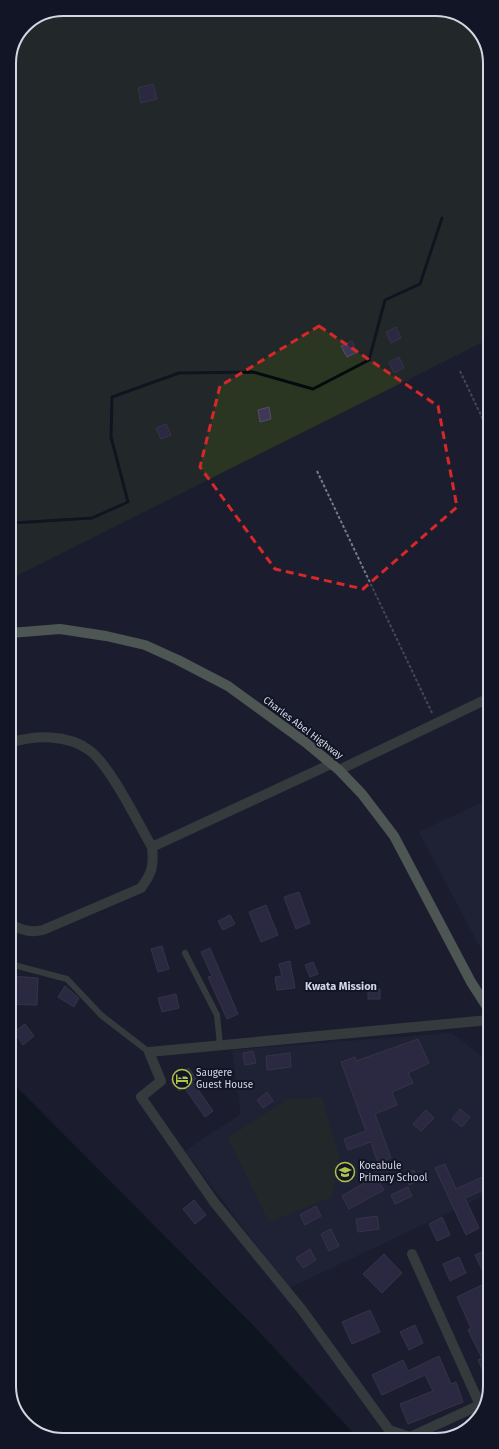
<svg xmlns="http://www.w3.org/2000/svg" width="499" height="1449" viewBox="0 0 499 1449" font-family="'Fira Sans',sans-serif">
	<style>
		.built { fill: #24273c }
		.green { fill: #2b3622 }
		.water { fill: #010c0f }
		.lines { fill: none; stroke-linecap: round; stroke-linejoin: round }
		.stream { stroke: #010c0f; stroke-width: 3 }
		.building { fill: #3e3758; stroke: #534f63 }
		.path { stroke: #767987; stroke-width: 2; stroke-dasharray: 3 2; stroke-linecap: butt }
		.service { stroke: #555d4f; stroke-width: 6 }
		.minor { stroke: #555d4f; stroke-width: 10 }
		.primary { stroke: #8a9c7d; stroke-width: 10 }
		.marked { fill: none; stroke: #d62828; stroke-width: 3; stroke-dasharray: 8 5; stroke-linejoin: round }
		.labels { text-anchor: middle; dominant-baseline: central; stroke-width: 4; stroke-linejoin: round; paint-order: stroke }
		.street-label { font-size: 10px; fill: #d4d7e3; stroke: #121525 }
		.poi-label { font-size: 10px; fill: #d4d7e3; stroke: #121525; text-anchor: start }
		.neighbourhood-label { font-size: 11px; font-weight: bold; fill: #d4d7e3; stroke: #121525 }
		.rim { fill: none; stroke: #d4d7e3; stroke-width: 2 }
	</style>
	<rect width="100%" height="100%" fill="#1b1e2f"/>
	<path class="built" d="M489,799V964L419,832Z
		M452,1033L490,1063V1193L289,1288L185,1151L241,1114L232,1050Z"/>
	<path class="green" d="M63,9H440L469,20L488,49L489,339L10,579L9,59L25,25Z
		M322,1097L339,1156L332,1197L269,1222L228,1138L288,1099Z"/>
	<path class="water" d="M10,1080L254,1326L359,1439L59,1440L30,1429L11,1400Z"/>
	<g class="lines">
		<path class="stream" d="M10,531L13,523L92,518L128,502L111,437L112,397L179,373L253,372L313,389L369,360L385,300L420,284L442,218"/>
	</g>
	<path class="building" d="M153,84L157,99L141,103L138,88Z
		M396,327L401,338L391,343L386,332Z
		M352,341L357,352L347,357L341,346Z
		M399,357L404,368L394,373L389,362Z
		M269,407L271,419L260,422L258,410Z
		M166,424L171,435L161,439L156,428Z
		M299,892L310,923L296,929L284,897Z
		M266,905L278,935L261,942L249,912Z
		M230,915L235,924L223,930L218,921Z
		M162,946L169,969L158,972L151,949Z
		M210,948L238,1014L227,1019L208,977L212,976L201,952Z
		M290,961L295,988L277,990L275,977L282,976L279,964Z
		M313,962L318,974L310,977L305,965Z
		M10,976L38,978L37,1005L10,1004Z
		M65,986L79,998L74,1007L58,997Z
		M368,989H380V999H368Z
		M176,994L179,1008L162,1012L158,998Z
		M25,1024L34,1036L23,1045L14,1032Z
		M418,1039L429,1063L408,1073L413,1083L392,1092L397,1105L375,1114L391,1158L378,1163L371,1142L348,1150L344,1139L366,1131L341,1062L355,1057L356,1061Z
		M253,1051L256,1063L245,1065L243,1053Z
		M290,1053L291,1067L267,1070L266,1056Z
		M189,1068L196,1079L192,1081L213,1111L205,1117L184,1087L179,1091L171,1080Z
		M267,1092L273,1101L263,1108L257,1100Z
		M460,1109L470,1117L462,1127L452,1119Z
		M426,1110L434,1118L421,1131L413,1124Z
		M445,1164L456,1189L487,1175L490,1182V1187L465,1198L479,1228L466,1235L435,1168Z
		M414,1170L418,1181L409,1185L405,1174Z
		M376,1176L384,1190L349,1209L342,1196Z
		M408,1187L412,1196L395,1204L391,1195Z
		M194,1200L206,1215L195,1224L183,1209Z
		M316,1206L321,1216L305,1225L300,1215Z
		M377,1216L379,1229L358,1232L356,1219Z
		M442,1217L450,1235L437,1241L429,1224Z
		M331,1229L339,1246L329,1251L321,1234Z
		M490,1248V1386L478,1360L482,1358L468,1330L471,1328L457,1297L488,1282L475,1255Z
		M310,1249L316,1260L303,1268L296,1258Z
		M384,1254L402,1273L382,1293L363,1274Z
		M459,1257L466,1273L450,1281L443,1264Z
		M370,1310L380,1332L352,1344L342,1322Z
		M415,1325L423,1343L409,1350L400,1332Z
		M439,1356L451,1384L456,1382L463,1402L408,1424L400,1404L433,1391L425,1375L382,1395L372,1375L403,1360L408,1371Z"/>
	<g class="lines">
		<path class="path" d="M460,371L489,432
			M317,471L433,715"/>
		<path class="service" d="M185,953L217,1015L220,1045
			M10,964L67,979L101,1015L149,1052"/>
		<path class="minor" d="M10,743C35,735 67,734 89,750C110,765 138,823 152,847L331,764
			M339,770L489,698
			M10,924C22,930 30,933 43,930L141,888C152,873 154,866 152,847
			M412,1254L480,1405
			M484,1403L410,1437L389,1430L302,1310L214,1202L141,1097L161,1081L149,1052L489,1020"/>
		<path class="primary" d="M10,633L60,629L106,636L145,645L178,660L228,686L305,742L339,770L362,794L394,836L471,982L489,1010"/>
	</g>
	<path d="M0 0H499V1449H0ZM319,326L438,406L457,507L363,589L275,569L200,467L220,386Z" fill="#1b1e2f" fill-opacity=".55" fill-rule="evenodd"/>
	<path class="marked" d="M319,326L438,406L457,507L363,589L275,569L200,467L220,386Z"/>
	<defs>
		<g id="hotel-ring" transform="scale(1)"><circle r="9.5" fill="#121525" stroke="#b2c34c" stroke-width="1.5"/><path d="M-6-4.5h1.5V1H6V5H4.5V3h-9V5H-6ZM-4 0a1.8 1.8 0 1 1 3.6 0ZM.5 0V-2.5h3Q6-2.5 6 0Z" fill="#b2c34c"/></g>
		<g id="school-ring" transform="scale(1)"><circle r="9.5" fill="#121525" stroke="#b2c34c" stroke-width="1.5"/><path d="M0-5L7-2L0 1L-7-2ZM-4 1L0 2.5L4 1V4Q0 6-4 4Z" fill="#b2c34c"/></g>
	</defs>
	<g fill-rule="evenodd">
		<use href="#hotel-ring" x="182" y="1079"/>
		<use href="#school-ring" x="345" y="1172"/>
	</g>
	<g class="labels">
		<g class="street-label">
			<text transform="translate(303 728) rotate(37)">Charles Abel Highway</text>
		</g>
		<g class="poi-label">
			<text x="196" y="1073">Saugere<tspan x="196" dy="12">Guest House</tspan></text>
			<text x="359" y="1166">Koeabule<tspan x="359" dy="12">Primary School</tspan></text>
		</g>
		<g class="neighbourhood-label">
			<text x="341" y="986">Kwata Mission</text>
		</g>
	</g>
	<path d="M0 0H499V1449H0ZM63 16H436A47 47 0 0 1 483 63V1386A47 47 0 0 1 436 1433H63A47 47 0 0 1 16 1386V63A47 47 0 0 1 63 16Z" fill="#121525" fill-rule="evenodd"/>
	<path class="rim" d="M63 16H436A47 47 0 0 1 483 63V1386A47 47 0 0 1 436 1433H63A47 47 0 0 1 16 1386V63A47 47 0 0 1 63 16Z"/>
</svg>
